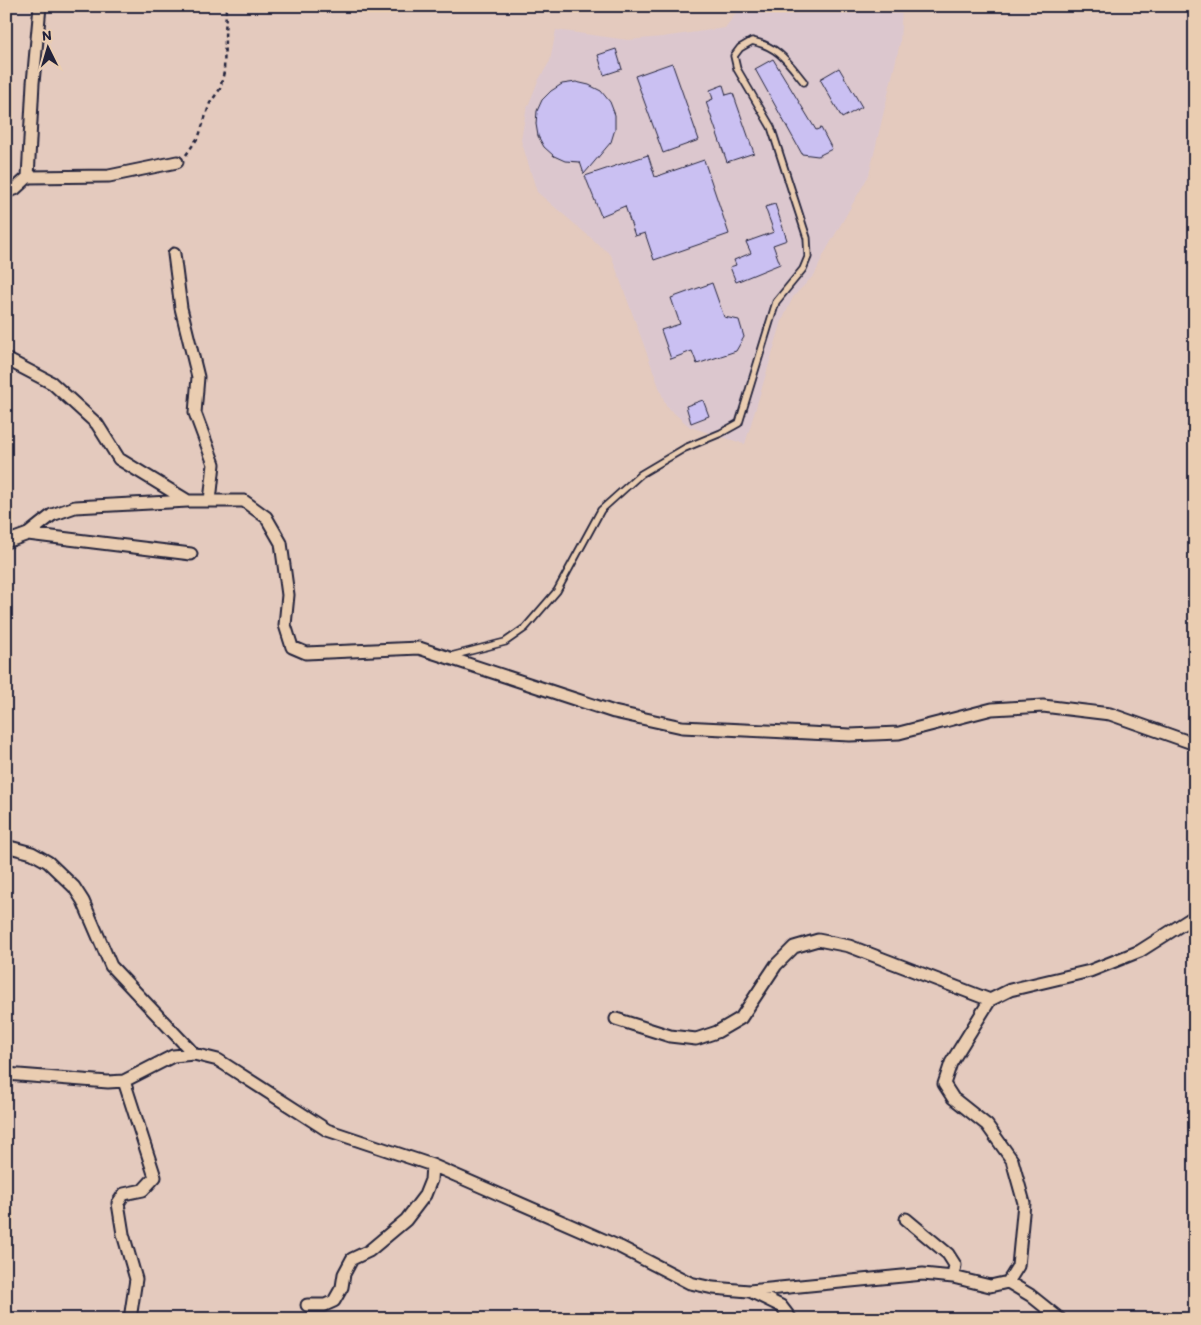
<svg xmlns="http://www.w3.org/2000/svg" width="1201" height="1325" viewBox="0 0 1201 1325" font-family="Itim,sans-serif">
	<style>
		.built { fill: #dcc7ce }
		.building { fill: #cac0f2; stroke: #22223b }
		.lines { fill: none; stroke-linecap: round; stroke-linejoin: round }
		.lane-casing { stroke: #22223b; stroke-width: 9 }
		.street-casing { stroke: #22223b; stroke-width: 15 }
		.path { stroke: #22223b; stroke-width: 2.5; stroke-dasharray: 4 4; stroke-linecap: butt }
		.lane { stroke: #eacdb1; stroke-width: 5.5 }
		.street { stroke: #eacdb1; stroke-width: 11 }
	</style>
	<rect width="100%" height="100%" fill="#e4cabe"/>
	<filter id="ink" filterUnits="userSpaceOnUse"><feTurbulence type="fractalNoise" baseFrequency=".02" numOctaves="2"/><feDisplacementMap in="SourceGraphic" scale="10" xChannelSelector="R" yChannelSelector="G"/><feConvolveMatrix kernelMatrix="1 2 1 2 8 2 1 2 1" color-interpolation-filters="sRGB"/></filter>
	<g filter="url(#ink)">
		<path class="built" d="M741,6H902L900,43L869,175L824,254L815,274L793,297L782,321L745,444L690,427L666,406L611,255L537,192L521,140L526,111L538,81L550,61L556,30L628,40L662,37L725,28Z"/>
		<path class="building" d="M616,49L622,69L604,75L598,55Z
			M773,59L816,130L821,128L832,149L818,156L802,154L755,69Z
			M672,63L699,140L663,153L635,76Z
			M839,68L862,107L842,118L820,79Z
			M576,82L589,85L601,91L610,102L615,115V129L611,142L584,174L580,162L565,161L554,156L544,147L538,136L536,124L537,111L542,100L551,91L562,84Z
			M723,85L726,95L733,93L754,153L727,162L706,102L713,99L710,90Z
			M648,155L655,177L704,160L729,234L654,260L645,233L635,236L625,206L601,216L585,176Z
			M775,204L787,240L773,245L780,264L736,282L730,267L736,265L734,260L751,253L746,242L774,232L765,207Z
			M712,283L724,317L739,320L744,337L736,351L697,364L692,351L671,359L661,330L680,324L671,298Z
			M703,400L709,416L691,423L686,406Z"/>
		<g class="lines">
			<g class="lane-casing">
				<path id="lane" d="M451,656L505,642L525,628L557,591L601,510L641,474L685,448L721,433L739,423L776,302L803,269L808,257L807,238L771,127L737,69L734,56L740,48L752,41C779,47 787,61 804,82"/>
			</g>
			<g class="street-casing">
				<path id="street" d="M28,177L109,176L177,162
					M6,192L15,189L28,177L33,83L40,6
					M174,254L181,308L198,377L195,413L214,464L210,501
					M6,359L52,383L97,424L119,459L188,501
					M28,534L191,554
					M6,542L28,534L52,515L75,507L188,501H244L266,517L281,543L288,595L285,625L292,647L306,653L419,648L614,712L682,727L850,735L899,733L992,709L1043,706L1110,714L1195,744
					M6,846L32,853L48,862L74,887L83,901L111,966L194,1054
					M616,1019L670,1036L696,1039L717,1032L741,1018L776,965L794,947L818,940L849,946L990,1000
					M6,1074L108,1082L124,1081L173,1056L194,1054L218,1060L327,1130L432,1165L620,1247L690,1283L713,1288L749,1291L923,1274L953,1277L990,1286L1008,1282L1018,1266L1024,1203L1012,1160L987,1125L953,1098L944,1084L951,1063L990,1000L1010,990L1090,971L1140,951L1195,916
					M124,1081L155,1177L143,1190L124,1194L118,1203L123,1234L136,1279L130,1319
					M906,1219L948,1254L955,1265L953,1277
					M1008,1282L1030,1295L1060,1319
					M750,1291L781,1306L791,1319
					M307,1305H325L334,1301L342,1287L344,1274L352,1259L369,1251L406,1220L425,1195L431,1180L432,1165"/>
			</g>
			<path class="path" d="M186,155L199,136L210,103L220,89L224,72L226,6"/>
			<use href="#lane" class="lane"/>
			<use href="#street" class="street"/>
		</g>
	</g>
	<rect width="1201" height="1325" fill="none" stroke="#eacdb1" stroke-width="25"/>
	<rect x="12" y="12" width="1176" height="1300" fill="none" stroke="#22223b" stroke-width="2" filter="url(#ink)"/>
	<g transform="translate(48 48) rotate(355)" stroke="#eacdb1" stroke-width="4" paint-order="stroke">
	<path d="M0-4L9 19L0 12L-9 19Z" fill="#22223b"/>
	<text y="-8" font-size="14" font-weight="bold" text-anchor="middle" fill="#22223b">N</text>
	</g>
</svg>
